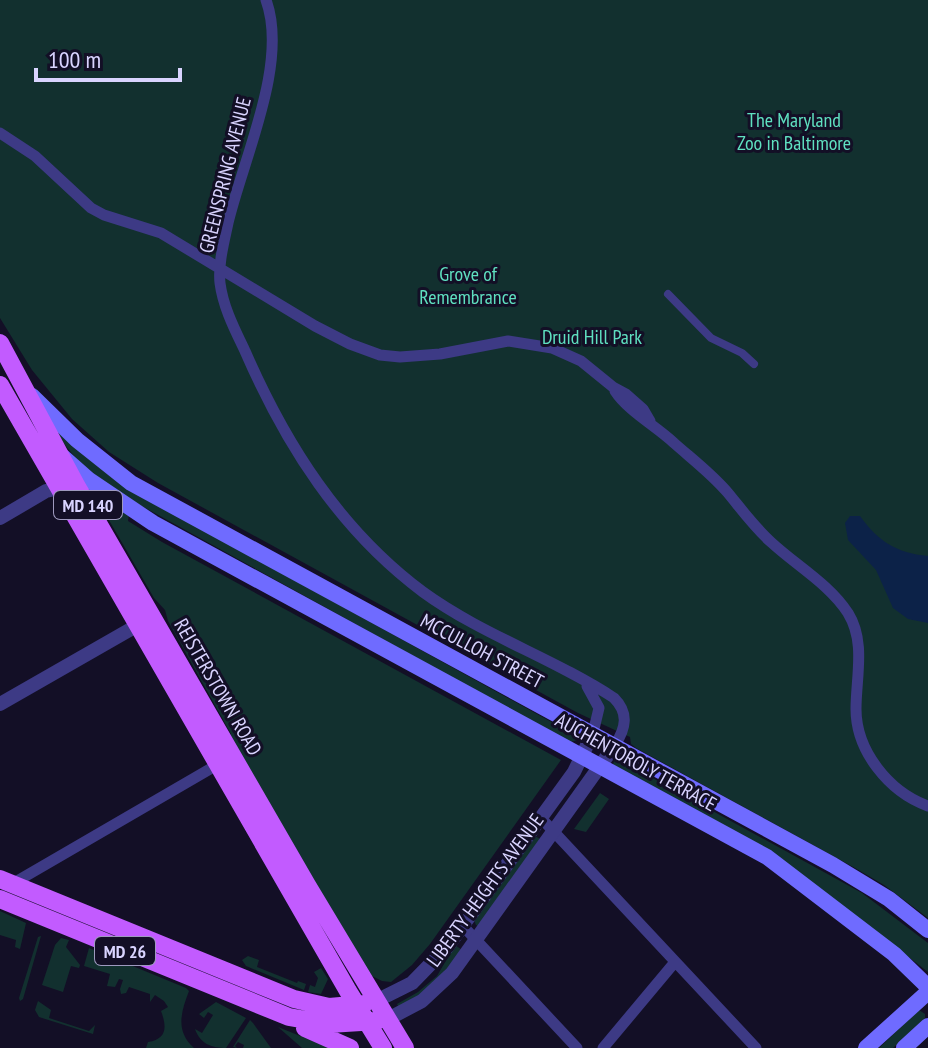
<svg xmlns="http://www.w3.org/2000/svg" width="928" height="1048" viewBox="0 0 928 1048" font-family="'PT Sans Narrow',sans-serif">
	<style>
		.green { fill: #12302f }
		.water { fill: #0c2248 }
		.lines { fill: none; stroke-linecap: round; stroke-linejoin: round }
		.pedestrian { stroke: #3d3a85; stroke-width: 8 }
		.minor { stroke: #3d3a85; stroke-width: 11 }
		.tertiary { stroke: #3d3a85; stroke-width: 14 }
		.secondary { stroke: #6f6bff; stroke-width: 16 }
		.primary { stroke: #c25bff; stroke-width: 18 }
		.labels { text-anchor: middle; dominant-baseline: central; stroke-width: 6; stroke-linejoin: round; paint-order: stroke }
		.shield { fill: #130f26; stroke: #9e99be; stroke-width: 2 }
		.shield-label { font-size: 18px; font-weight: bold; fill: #d9d4ff }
		.park-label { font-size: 20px; fill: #5fe0c0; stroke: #130f26 }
		.street-label { font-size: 20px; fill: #d9d4ff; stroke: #130f26 }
	</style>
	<rect width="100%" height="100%" fill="#130f26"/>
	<path class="green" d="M0,0H928V918L884,885L855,868L636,748L631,744L630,737L578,713L158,483L109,452L72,419L32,370L0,318Z
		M56,431L147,499L575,735L577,740L571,742L551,732L140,505C108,485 75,465 56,431Z
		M111,505L129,514L128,521L162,542L561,760L430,944L412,965L391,982L382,981L370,975L228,738L231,734L168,621L165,610L154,598L106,515L103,508Z
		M618,759L862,893L928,943V972L837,902L613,765L614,761Z
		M600,793L609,799L586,832L574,829Z
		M535,836L540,839L478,926L476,925L474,920Z
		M0,911L26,923L20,949L15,947L16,940L0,935Z
		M41,936L23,999L20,1001L19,998L38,937Z
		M61,938L69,940L66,947L80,965L79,968L71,966L63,992L42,985L55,945Z
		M455,945L462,950L430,989L399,1008L397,1004L418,992L437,976Z
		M89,948L186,988L189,991C181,1012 175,1031 194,1048H146L148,1042C167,1039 167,1027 161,1011L168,1007L164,1001L155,995L150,1002V994L129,987L126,993L121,994L120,989L123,980L119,979L115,987L107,986L110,974L84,966Z
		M248,956L259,960L257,967L297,983L298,981L306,984L304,990L246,966L242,960Z
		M321,968L328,979L321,994L308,992L310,985L315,987L318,978L314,972Z
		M38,1001L51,1010L49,1018L89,1031L95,1025L93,1034L39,1017L35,1010Z
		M216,1002L246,1018L226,1048C212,1048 200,1044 195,1029L202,1033L213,1015L208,1012L204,1018L199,1014Z
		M919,1010L925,1014V1018L893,1048H879Z
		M250,1020L253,1023L271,1048H243L244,1045L238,1042L235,1046L237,1048L233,1047Z
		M278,1027L330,1048H302Z"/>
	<path class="water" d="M850,516H860C878,541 896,553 928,556V623L908,619L893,608L876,570L848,540L845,523Z"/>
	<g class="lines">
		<path class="pedestrian" d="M668,294L711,338L742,353L754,364"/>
		<path class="minor" d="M266,0C289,63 243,159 228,223C224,242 218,264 220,283C223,307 235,330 245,351C286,445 340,530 423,592C482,635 553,658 614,698C629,713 626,728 615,745
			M0,133L35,156L91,208L104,215L161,233L315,326L350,344L380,355L400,357L440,354L508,341L552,348L581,361L613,387L626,394L643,409L650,421
			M615,391C628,411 656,426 674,443C692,459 712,474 728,493C742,510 755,528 772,543C797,566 829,584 848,613C866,642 856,677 856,709C856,751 889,792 928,806
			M587,686L599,708L593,733
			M541,818L756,1048
			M12,884L222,762
			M463,926L577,1048
			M603,1048L675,962"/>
		<path class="tertiary" d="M0,518L46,491L68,486
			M0,704L145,621
			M378,1000L412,983L448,946L574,772L593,733
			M388,1019L422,1001L452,973L615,745"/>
		<path class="secondary" d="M32,396L77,440L131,483L833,865L889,899L928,930
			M63,457L89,480L153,523L767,857L894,954L928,987
			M866,1048L928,992
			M904,1048L928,1026"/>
		<path class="primary" d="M0,343L76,485L307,885L405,1048
			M0,385L348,991L383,1048
			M0,879L294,999L329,1007L364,1004
			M0,899L289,1017L329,1024L377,1021
			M305,1028L350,1048"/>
	</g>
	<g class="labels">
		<g class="shield">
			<rect x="54" y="491" width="68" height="28" rx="6"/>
			<rect x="95" y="937" width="60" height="28" rx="6"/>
		</g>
		<g class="shield-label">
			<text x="88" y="505">MD 140</text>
			<text x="125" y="951">MD 26</text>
		</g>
		<g class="park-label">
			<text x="794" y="120">The Maryland<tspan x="794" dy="23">Zoo in Baltimore</tspan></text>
			<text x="468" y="274">Grove of<tspan x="468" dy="23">Remembrance</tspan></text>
			<text x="592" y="337">Druid Hill Park</text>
		</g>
		<g class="street-label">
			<text transform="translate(225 175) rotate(-76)">GREENSPRING AVENUE</text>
			<text transform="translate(482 651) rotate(28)">MCCULLOH STREET</text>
			<text transform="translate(218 687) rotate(60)">REISTERSTOWN ROAD</text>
			<text transform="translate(636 762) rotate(29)">AUCHENTOROLY TERRACE</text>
			<text transform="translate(485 890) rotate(-54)">LIBERTY HEIGHTS AVENUE</text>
		</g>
	</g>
	<path d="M36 68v12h144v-12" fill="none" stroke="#d9d4ff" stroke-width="4"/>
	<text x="48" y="68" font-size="24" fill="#d9d4ff" stroke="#130f26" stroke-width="6" paint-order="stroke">100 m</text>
</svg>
